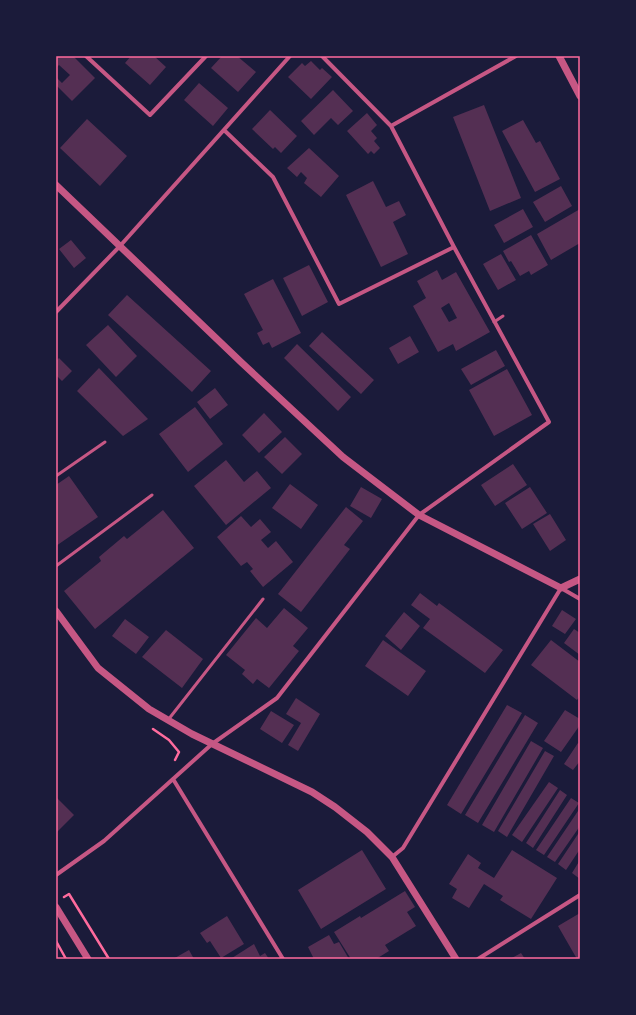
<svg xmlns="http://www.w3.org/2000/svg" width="636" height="1015" viewBox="0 0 636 1015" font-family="Quicksand,sans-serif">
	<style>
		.building { fill: #542f53; fill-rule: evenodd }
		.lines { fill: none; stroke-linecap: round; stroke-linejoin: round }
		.path { stroke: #ff6b9d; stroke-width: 2.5 }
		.service { stroke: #c65784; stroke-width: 3 }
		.minor { stroke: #c65784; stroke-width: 4 }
		.tertiary { stroke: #c65784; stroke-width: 7 }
		.neatline { fill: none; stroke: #ff6b9d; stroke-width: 1.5 }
	</style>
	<rect width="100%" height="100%" fill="#1b1b3a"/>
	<path class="building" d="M56,56H73L95,78L72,101L56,85V77L62,83L70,75L59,65L56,68Z
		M131,56H154L166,67L150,85L125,63Z
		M222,56H237L256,72L238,92L211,68Z
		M311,61L320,70L322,68L332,77L311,99L288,77L302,63L305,66Z
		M199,83L228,108L213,126L184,100Z
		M333,90L353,111L338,125L331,118L314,135L301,121Z
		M484,105L521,198L490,211L453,117Z
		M270,110L297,136L281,153L275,147L273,149L252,129Z
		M367,113L377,125L371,131L377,138L374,141L380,148L374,154L371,151L368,154L347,131Z
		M87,119L127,156L100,186L60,148Z
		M523,120L536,143L540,141L560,179L535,192L502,131Z
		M309,148L339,176L321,197L304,183L307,178L301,172L297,177L287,168Z
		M373,181L386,207L399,201L406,215L393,222L408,254L381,267L346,195Z
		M561,186L572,206L545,222L533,202Z
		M523,209L533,227L504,243L494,225Z
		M580,209V243L551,260L537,234Z
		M531,235L548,265L531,275L529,271L520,276L511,261L509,262L503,251Z
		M71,240L86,258L74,268L59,249Z
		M501,254L516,280L498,290L483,264Z
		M309,265L328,302L302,316L283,278Z
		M437,270L442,280L456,272L490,332L456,351L453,344L438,352L413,306L426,298L417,281ZM449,303L457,318L449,322L441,308Z
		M273,279L301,333L272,348L269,342L263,345L257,333L263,330L244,294Z
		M127,295L211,371L192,392L108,315Z
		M108,325L137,356L116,377L86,345Z
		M322,332L374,380L361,394L309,346Z
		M410,336L419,352L398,364L389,348Z
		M297,344L351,397L338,411L284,358Z
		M496,350L505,366L471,385L461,369Z
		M59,358L72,371L62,381L56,375V361Z
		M99,368L148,419L123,436L77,391Z
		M507,369L532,415L494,436L469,390Z
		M215,388L228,405L210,419L197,402Z
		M195,407L223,444L188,472L159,434Z
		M264,413L282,432L259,453L242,435Z
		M285,437L302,454L282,474L264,457Z
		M226,460L244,482L257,471L271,488L226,525L194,486Z
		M513,464L527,485L495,506L481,485Z
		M69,476L98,517L56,546V485Z
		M290,484L318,505L301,529L272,508Z
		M361,487L382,499L371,518L350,506Z
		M530,487L547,513L522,529L505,503Z
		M346,507L363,521L344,545L350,549L301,612L278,594Z
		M163,510L194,548L95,629L64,591L101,561L99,557L124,536L127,539Z
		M550,514L566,540L550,551L533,524Z
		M241,516L251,527L260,519L271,532L261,540L268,548L276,541L293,562L263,587L250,571L253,569L247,562L241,566L217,537Z
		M420,593L437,606L439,603L503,650L485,673L423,628L430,619L411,605Z
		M284,608L308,628L293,646L299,651L269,688L257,679L253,684L242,674L245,670L226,655L256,618L267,628Z
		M562,610L576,619L565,634L552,626Z
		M404,612L420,626L401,650L385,636Z
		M125,619L149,637L136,654L112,636Z
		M574,629L580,633V655L564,643Z
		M166,630L203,659L182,688L142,657Z
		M383,640L426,671L408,696L365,666Z
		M551,640L580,662V696L577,700L531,665Z
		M296,698L320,714L298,751L288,745L301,723L286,714Z
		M507,705L522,713L461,814L447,805Z
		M565,710L580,719V725L561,752L544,741Z
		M271,711L294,725L282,743L260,729Z
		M525,715L538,723L478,823L465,815Z
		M531,741L543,748L494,832L482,825Z
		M578,743L580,744V761L573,770L564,764Z
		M545,751L554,756L507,837L498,831Z
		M549,782L558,788L522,842L512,835Z
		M560,790L567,795L533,848L526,843Z
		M56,797L74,815L56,833Z
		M571,798L579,803L544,855L536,850Z
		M580,808V826L555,862L547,857Z
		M580,831V849L566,870L558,864Z
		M362,850L386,889L321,929L298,890Z
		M512,850L557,878L531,919L500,900L503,896L484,884L469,908L452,898L457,889L449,884L468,854L481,863L478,868L494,878Z
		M580,860V879L572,873Z
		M405,891L415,907L407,912L416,926L385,945L389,951L376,959H351L334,932L360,916L361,918Z
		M580,913V959H577L558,926Z
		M227,916L244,944L221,958L210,941L207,943L200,933Z
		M329,935L334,944L339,942L349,959H314L308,947Z
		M254,944L260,956L265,953L269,959H232V958Z
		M189,950L194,959H173Z
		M521,953L525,959H510Z"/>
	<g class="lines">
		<path class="path" d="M153,729L169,740L179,752L175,760
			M64,897L69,894L109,959
			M56,941L66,959"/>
		<path class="service" d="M494,322L503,316
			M56,476L105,442
			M56,566L152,495
			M168,720L263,599"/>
		<path class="minor" d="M86,56L150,115L206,56
			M322,56L391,126L516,56
			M224,130L273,177L339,304L454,247
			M56,312L120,246L290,56
			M173,779L283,959
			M392,857L403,848L561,588L580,599
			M56,875L104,841L212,744L277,698L419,515L549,422L454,247L391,126
			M478,959L580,895"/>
		<path class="tertiary" d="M559,56L580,96
			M56,185L242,363L343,457L419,515L561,588L580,579
			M56,611L98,668L149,709L192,734L312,792L335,807L367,832L392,857L456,959
			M56,907L88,959"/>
	</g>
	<rect width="636" height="1015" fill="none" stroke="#1b1b3a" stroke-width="114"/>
	<rect x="57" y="57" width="522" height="901" class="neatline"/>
</svg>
